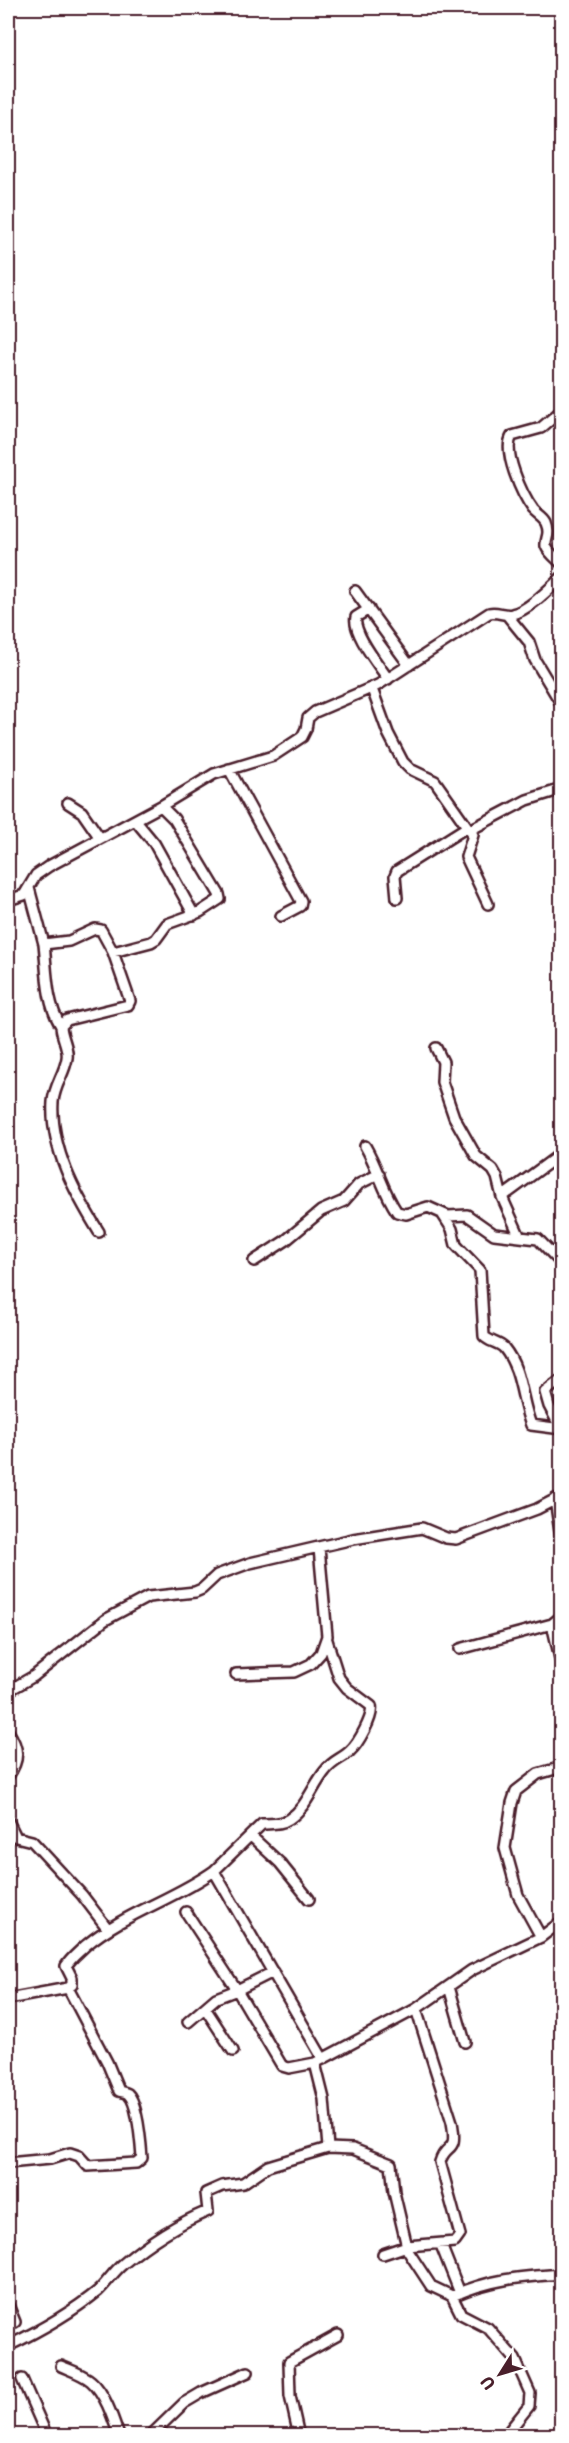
<svg xmlns="http://www.w3.org/2000/svg" width="569" height="2443" viewBox="0 0 569 2443" font-family="'Playpen Sans',sans-serif">
	<style>
		.lines { fill: none; stroke-linecap: round; stroke-linejoin: round }
		.minor-casing { stroke: #4a1f2b; stroke-width: 14 }
		.minor { stroke: #fff; stroke-width: 9 }
	</style>
	<rect width="100%" height="100%" fill="#fff"/>
	<filter id="ink" filterUnits="userSpaceOnUse"><feTurbulence type="fractalNoise" baseFrequency=".0167" numOctaves="2"/><feDisplacementMap in="SourceGraphic" scale="12" xChannelSelector="R" yChannelSelector="G"/><feConvolveMatrix kernelMatrix="1 2 1 2 8 2 1 2 1" color-interpolation-filters="sRGB"/></filter>
	<g filter="url(#ink)">
		<g class="lines">
			<g class="minor-casing">
				<path id="minor" d="M562,410L541,428L512,436C502,451 522,495 533,510C537,515 543,517 546,523C551,535 545,538 546,546C548,552 557,559 562,564
					M355,591L409,665
					M369,609L356,617C352,633 379,665 388,679
					M507,615L529,642L535,660L562,705
					M552,687L562,679
					M372,689L388,733L403,762L410,769L435,781L473,835L466,857L488,904
					M229,769L301,901L300,906L281,916
					M68,803L82,812L100,838
					M135,820L154,843L194,915
					M470,830L527,800L562,789
					M29,888L44,944L69,941L95,929L101,930L113,952L130,1001L128,1005L67,1020L61,1026C61,1036 69,1048 67,1058C65,1073 54,1086 53,1102C50,1148 76,1195 99,1232
					M397,898L395,876L397,871L467,827
					M8,900L24,895L36,875L49,866L161,806L214,774L273,756L302,737L306,729L308,718L315,712L378,685L489,613C498,611 504,616 512,614C528,611 550,588 562,577
					M44,944C47,971 46,1003 61,1026
					M113,952L151,942L156,939L167,924L200,912L220,899L219,894L174,819L161,806
					M365,1146C378,1168 383,1192 397,1212L406,1214L428,1207L448,1216L467,1215L494,1234L520,1237L502,1197L497,1177L493,1170L476,1156L454,1117L442,1082L443,1062L436,1048
					M502,1197L562,1153
					M443,1215L452,1229L456,1245L480,1270L484,1336C489,1342 498,1342 504,1348C522,1370 521,1400 531,1425L562,1429
					M520,1237L538,1239L562,1264
					M254,1261L285,1241L321,1211L344,1201L359,1184L379,1174
					M561,1429L549,1406L545,1392L562,1379
					M555,1499L562,1545
					M552,1624L562,1667
					M460,1649L552,1624L562,1616
					M236,1674L294,1672L311,1664L321,1653L327,1636L319,1548
					M8,1691L34,1676L105,1620L148,1597L195,1592L202,1589L217,1575L250,1563L353,1539L422,1528L446,1538L456,1539L537,1509L562,1496
					M8,1731C19,1748 20,1760 8,1776
					M8,1821L16,1837L32,1841L82,1895L108,1929
					M251,1836L280,1863L309,1899
					M214,1871L262,1824C272,1823 280,1825 289,1819C307,1807 312,1787 325,1771C333,1760 342,1759 350,1751C358,1744 374,1716 371,1706L347,1688L339,1678L327,1640
					M186,1912L237,1990L282,2066L289,2068L315,2063
					M541,1937L518,1895L505,1848L512,1803L516,1791L538,1774L562,1767
					M449,1987L465,2042
					M8,1999L68,1988L72,1985V1978L66,1966C71,1958 78,1953 85,1946C124,1913 173,1900 214,1871L323,2059
					M205,2008L233,2051
					M188,2022L216,1998L237,1990L273,1972
					M328,2148L353,2149L391,2164L394,2192L408,2251L431,2286L452,2296L461,2314L488,2328L515,2359L530,2393L529,2406L505,2436
					M8,2163L50,2159L70,2153L79,2156L88,2166L136,2163L142,2158C141,2144 138,2103 128,2094C126,2092 121,2092 119,2091L107,2062L68,1988
					M441,2245L460,2293
					M383,2254L407,2246L455,2242L460,2235L440,2162C446,2141 458,2156 452,2122L416,2009
					M452,2296C491,2279 519,2277 562,2274
					M8,2305L15,2322
					M8,2346C39,2331 71,2313 98,2291C107,2283 113,2272 123,2264C149,2242 177,2224 208,2211L206,2193L222,2186L243,2183L268,2166L328,2148L324,2099L315,2063L416,2009L472,1970L541,1937L562,1921
					M61,2366C70,2370 83,2374 91,2381C105,2393 113,2418 119,2436
					M22,2379L47,2436
					M150,2436L184,2403L201,2393L248,2372
					M299,2436L290,2396L289,2362L338,2335"/>
			</g>
			<use href="#minor" class="minor"/>
		</g>
	</g>
	<rect width="569" height="2443" fill="none" stroke="#fff" stroke-width="30"/>
	<rect x="15" y="15" width="539" height="2413" fill="none" stroke="#4a1f2b" stroke-width="2" filter="url(#ink)"/>
	<g transform="translate(500 2374) rotate(233)" stroke="#ffffff" stroke-width="4.5" paint-order="stroke">
	<path d="M0-4.5L10 22L0 15L-10 22Z" fill="#4a1f2b"/>
	<text y="-9" font-size="16" font-weight="bold" text-anchor="middle" fill="#4a1f2b">U</text>
	</g>
</svg>
